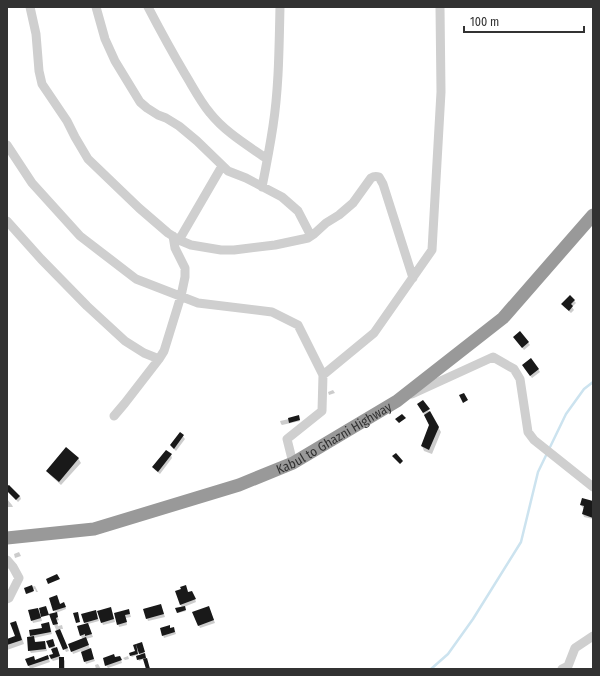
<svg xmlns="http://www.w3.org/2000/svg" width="600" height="676" viewBox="0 0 600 676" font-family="'Fira Sans Condensed',sans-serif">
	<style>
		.shadow { fill: #0003; fill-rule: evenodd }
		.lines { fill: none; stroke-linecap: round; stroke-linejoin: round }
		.stream { stroke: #cce3ef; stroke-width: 2.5 }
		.building { fill: #191919 }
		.minor { stroke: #cfcfcf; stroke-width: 9 }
		.highway { stroke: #999; stroke-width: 13 }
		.labels { text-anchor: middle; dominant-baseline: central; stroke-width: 4; stroke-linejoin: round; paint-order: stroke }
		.street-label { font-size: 13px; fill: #323232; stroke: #fff }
	</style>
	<rect width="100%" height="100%" fill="#fff"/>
	<path class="shadow" d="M570,296L576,303L572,307L574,310L571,313L564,307L562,304Z
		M520,332L530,345L524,350L516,340Z
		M524,368L538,369L540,372L532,378Z
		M333,390L335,393L329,395L328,392Z
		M423,401L441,432L432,454L424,451L422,446L430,425L418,404Z
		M298,417L300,421L282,425L281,424L280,421Z
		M180,433L185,439L176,451L171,446Z
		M171,455L172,458L160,474L155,470L154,468Z
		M78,458L81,463L61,485L50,475L47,471Z
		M7,488L20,496L21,499L18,502L8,491Z
		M7,499L12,505L13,507H7Z
		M593,502V519L584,517L583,514L584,508H583L581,505Z
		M19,552L21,556L15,558L14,554Z
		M35,586L38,592H36L35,589L32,590L33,592L27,594V593L31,587Z
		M187,589L188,593L193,594L196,602L184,607L186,611L178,613L177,612L182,608L176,592Z
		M57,596L60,605L65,606L66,609L56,613L59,620L57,621L58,626L62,625L63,629H59L69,651L66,652L54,625L51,615L56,613L54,610Z
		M161,605L165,617L148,621L144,609Z
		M38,609L40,613L42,621L33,623L32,620Z
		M129,610L131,617L126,618L127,625L119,627L115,614Z
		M210,610L215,623L200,628L194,613Z
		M112,611L115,622L103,625L102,622Z
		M97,614L99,621L88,624L93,637L86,639L95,661L86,664L81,651L73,654L72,651L83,640L81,636L86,625L85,622Z
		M15,622L18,626L24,644L7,650V640L16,637Z
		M49,624L50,626L52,634L34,638L36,643L45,642L46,645L47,651L31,653L29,650L32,637L31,636Z
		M171,629L175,631L176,634L164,638L163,635Z
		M53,641L55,648H57L61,658H63L65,661V669H60V659L53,661L51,659L54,655L52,648H50L48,642Z
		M142,644L144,653L150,669H147L144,659L139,661L137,655L132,657L131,656V653L136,652L135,645ZM139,650L141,655L138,656L137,651Z
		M128,656L129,659L125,660L123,658Z
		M48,657L50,662L30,669L27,660L35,661Z
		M116,658L121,660L122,663L108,668L106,665Z
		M98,664L101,669H96L95,665Z"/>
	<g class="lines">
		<path class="stream" d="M431,669L448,654L473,619L521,542L538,472L566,414L584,389L593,382"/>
	</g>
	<path class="building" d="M570,295L575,300L571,304L573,306L569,311L561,304Z
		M520,331L529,342L522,348L513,337Z
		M531,358L539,369L530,376L522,365Z
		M464,393L468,400L463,403L459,395Z
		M423,400L430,409L423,413L417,404Z
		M430,411L439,427L429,450L421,446L429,425L424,415Z
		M402,414L406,418L399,423L395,419Z
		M299,415L300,420L289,423L288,418Z
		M180,432L184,435L174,449L170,445Z
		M66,447L79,458L59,482L46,471Z
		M166,450L172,454L158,472L152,467Z
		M396,453L403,461L400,464L392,456Z
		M9,485L20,496L16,500L7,491V486Z
		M582,498L593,501V518L582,514L584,506L580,505Z
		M57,574L60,579L48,584L46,579Z
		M32,585L34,591L26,594L24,588Z
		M186,585L188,592L192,591L196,599L180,605L175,591L181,589L180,587Z
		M57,595L60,604L64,602L66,607L53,611L49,598Z
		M161,604L164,614L146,619L143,609Z
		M46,606L49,615L41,617L39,608Z
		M185,606L186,610L177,613L175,608Z
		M209,606L214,620L198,626L192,612Z
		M111,607L114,619L101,623L97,611Z
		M38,608L41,618L31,621L28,610Z
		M129,609L130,614L125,615L127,622L117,625L114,613Z
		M96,610L98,619L84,623L81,614Z
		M57,612L58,617L56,618L58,624L53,625L49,614Z
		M78,612L80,622L76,623L73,613Z
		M16,621L22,640L7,645V639L15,636L10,623Z
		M49,622L51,632L30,636L29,630L42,628L41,624Z
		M88,623L92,634L85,636V634L80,636L77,626Z
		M170,625V628L174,627L175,632L162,636L160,628Z
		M60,629L68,648L63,650L55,631Z
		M34,636L35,642L45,641L46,649L28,651L27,637Z
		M86,637L89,645L71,652L68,644Z
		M53,639L55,646L49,648L46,641Z
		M142,642L145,652L139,654L136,644Z
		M136,644L138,654L130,656L129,653L135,651L133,645Z
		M57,647L60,656L51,659L49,655L53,654L51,649Z
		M91,648L94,659L84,662L81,652Z
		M145,653L146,658L137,660L136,656Z
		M114,654L115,657L120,656L122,660L105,666L103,658Z
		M48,655L49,659L28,666L25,659L34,656L35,660Z
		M59,657H64V669H59Z
		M147,658L150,669H146L143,659Z"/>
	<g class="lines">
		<path class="minor" d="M30,7L36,34L39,71L42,84L67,121L75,137L88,159L139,208L168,233L179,240L191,245L221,250H234L275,245L308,238L314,234L326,223L339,215L353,203L371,178C374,176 376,176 379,177L383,184L413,278
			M96,7L105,39L115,61L140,102L147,108L158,115L166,118L179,126L197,141L228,171L246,178L282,197L298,211L311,236
			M148,7C160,30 172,52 185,74C193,87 200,101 210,113C225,132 247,145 267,159
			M7,145L32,183L80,236L136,279L198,303L272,312L298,325L323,375
			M262,187C266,167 270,146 273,126C279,87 279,47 280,7
			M7,221L41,259L87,306L125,341L144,353L159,359
			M179,240L222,166
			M412,394L493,357L514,369L520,379L528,432L534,440L593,487
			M114,416L125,403L159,359L164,351L181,296L185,277V268L175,248L173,236
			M293,463L287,439L322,411L323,375L374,333L432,250L441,92L440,7
			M7,560L13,567L19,578L9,598L7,599
			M562,669L568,666L575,648L593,636"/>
		<path class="highway" id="s1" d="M7,538L94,529L239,485L293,463L397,401L503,318L593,215"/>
	</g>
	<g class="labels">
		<g class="street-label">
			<text stroke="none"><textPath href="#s1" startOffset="345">Kabul to Ghazni Highway</textPath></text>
		</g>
	</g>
	<rect width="600" height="676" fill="none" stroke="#323232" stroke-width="16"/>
	<path d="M464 26v6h120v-6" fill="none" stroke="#323232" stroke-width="2"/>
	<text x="470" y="26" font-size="12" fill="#323232" stroke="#ffffff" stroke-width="3" paint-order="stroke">100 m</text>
</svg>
